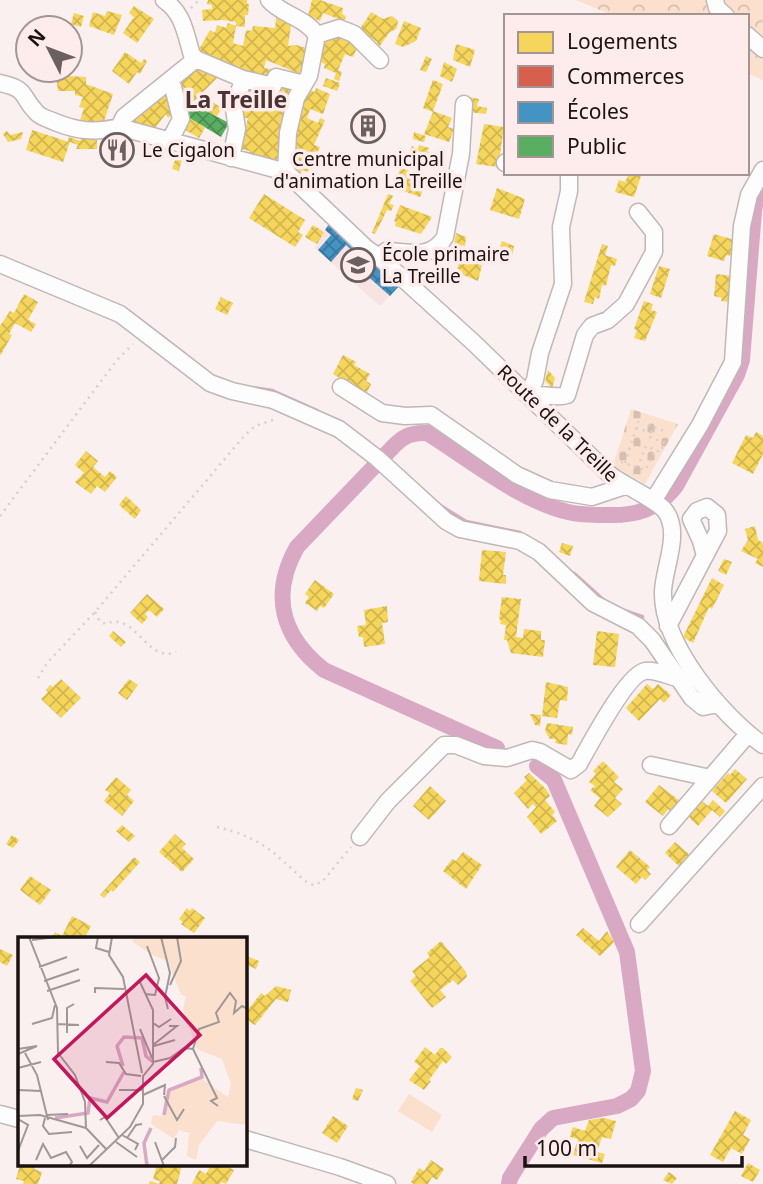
<svg xmlns="http://www.w3.org/2000/svg" width="763" height="1184" viewBox="0 0 763 1184" font-family="'Noto Sans',sans-serif">
	<style>
		.built { fill: #f7e3e2 }
		.forest { fill: url(#forest-crowns) }
		.cemetery { fill: url(#cemetery-stones) }
		.garden { fill: #fbe0ce }
		.homes { fill: url(#homes-cross-hatch) }
		.shops { fill: url(#shops-cross-hatch) }
		.schools { fill: url(#schools-cross-hatch) }
		.public { fill: url(#public-cross-hatch) }
		.lines { fill: none; stroke-linecap: round; stroke-linejoin: round }
		.stream { stroke: #d9a9c4; stroke-width: 4.5 }
		.canal { stroke: #d9a9c4; stroke-width: 16 }
		.minor-casing { stroke: #c0b7b6; stroke-width: 19 }
		.path { stroke: #d4d1d0; stroke-width: 2.5; stroke-dasharray: 2 5; stroke-linecap: butt }
		.minor { stroke: #fefdfd; stroke-width: 16 }
		.labels { text-anchor: middle; dominant-baseline: central; stroke-width: 7; stroke-linejoin: round; paint-order: stroke }
		.poi-label { font-size: 19px; fill: #1b1212; stroke: #fdeceb; text-anchor: start }
		.street-label { font-size: 19px; fill: #1b1212; stroke: #fdeceb }
		.quarter-label { font-size: 23px; font-weight: bold; fill: #493433; stroke: #fdeceb }
		.inset-river { fill: none; stroke: #d9a9c4; stroke-width: 3.5 }
		.inset-road { fill: none; stroke: #a09797; stroke-width: 2 }
		.view { fill: #c2185b; fill-opacity: 0.15; stroke: #c2185b; stroke-width: 3.5 }
		.inset-edge { fill: none; stroke: #1b1212; stroke-width: 3.5 }
	</style>
	<defs>
		<pattern id="forest-crowns" width="20" height="18" patternUnits="userSpaceOnUse" patternTransform="scale(1.75)"><rect width="20" height="18" fill="#fbe0ce"/><path d="M2 6a3 3 0 1 1 6 0M12 15a3 3 0 1 1 6 0" fill="none" stroke="#d7bfb0"/></pattern>
		<pattern id="cemetery-stones" width="16" height="16" patternUnits="userSpaceOnUse" patternTransform="scale(1.75)"><rect width="16" height="16" fill="#fbe0ce"/><path d="M2 7V4a2 2 0 0 1 4 0v3zM10 15v-3a2 2 0 0 1 4 0v3z" fill="#d7bfb0"/></pattern>
		<pattern id="homes-cross-hatch" width="8" height="8" patternUnits="userSpaceOnUse" patternTransform="scale(1.75)"><rect width="8" height="8" fill="#f6d55c"/><path d="M0 0l8 8M0 8l8-8" fill="none" stroke="#d2b64f"/></pattern>
		<pattern id="shops-cross-hatch" width="8" height="8" patternUnits="userSpaceOnUse" patternTransform="scale(1.75)"><rect width="8" height="8" fill="#d6604d"/><path d="M0 0l8 8M0 8l8-8" fill="none" stroke="#ad4e3f"/></pattern>
		<pattern id="schools-cross-hatch" width="8" height="8" patternUnits="userSpaceOnUse" patternTransform="scale(1.75)"><rect width="8" height="8" fill="#4393c3"/><path d="M0 0l8 8M0 8l8-8" fill="none" stroke="#37779d"/></pattern>
		<pattern id="public-cross-hatch" width="8" height="8" patternUnits="userSpaceOnUse" patternTransform="scale(1.75)"><rect width="8" height="8" fill="#5aae61"/><path d="M0 0l8 8M0 8l8-8" fill="none" stroke="#4a8c4f"/></pattern>
	</defs>
	<rect width="100%" height="100%" fill="#f9f0ef"/>
	<path class="built" d="M331,220L402,283L380,306L315,248Z"/>
	<path class="forest" d="M576,0H763V80L747,73V16H614Z"/>
	<path class="cemetery" d="M631,409L678,424L645,484L613,466Z"/>
	<path class="garden" d="M409,1094L442,1115L432,1132L398,1111Z"/>
	<path class="homes" d="M208,0H247V4H249L248,15H245V27L236,26V22L223,20L203,21L202,10L212,9V5L207,4Z
		M312,0H320L343,8L342,14L346,16L344,21L323,13L320,21L308,16Z
		M134,6L154,19L137,43L123,33L134,17L129,13Z
		M107,11L122,15L114,35L89,26L93,12L105,16Z
		M277,12L292,18L288,46L296,45L309,49L305,76L266,60L264,68L274,70L272,82L196,55L210,30L215,33L217,25L226,28L228,23L236,26L233,43L243,46L246,30L252,31L253,26L275,28Z
		M371,12L383,19L392,16L398,21L397,28L389,33L379,47L377,42L360,29Z
		M74,13L84,16L81,27L71,24Z
		M404,21L421,28L416,41L403,47L395,44Z
		M339,31L350,35L348,41L358,46L353,57L345,54L338,70L342,72L339,81L334,79L336,73L324,68L325,64L316,60L324,38L329,40L331,37L336,39Z
		M456,44L475,50L470,67L453,60Z
		M125,52L141,63L144,59L147,61L140,74L137,72L129,84L112,71Z
		M426,56L432,59L426,72L420,70Z
		M444,62L457,69L452,82L440,76Z
		M200,64L222,73L191,104H184L176,82Z
		M55,70H70V76L86,77V84L113,94L102,127H78L84,108L79,107L83,97L75,95V91H58Z
		M326,78L340,83L337,91L323,86Z
		M433,80L443,84L433,111L452,118L448,127L454,129L449,142L424,134L433,112L423,108Z
		M276,82L295,87L290,106L276,103L275,110L288,111L281,164L249,154L250,151L241,149L248,118H242L250,84Z
		M168,88L177,111L168,118L166,114L155,128L129,121Z
		M316,88L330,94L323,114L310,109L307,118L318,123L320,118L325,120L314,145L320,147L308,172L302,170L301,173L293,165V133L307,89L315,92Z
		M469,97L479,99L477,106L487,108L486,114L469,112Z
		M209,100L222,108L217,116L201,109Z
		M359,109L386,121L377,142L351,130Z
		M189,117L205,128L199,138L182,128Z
		M484,124L504,127L498,167L476,164Z
		M32,130L69,142L68,141L69,137L80,141L83,133H97V149H76L78,145L70,142L63,162L26,150Z
		M7,131L10,135L23,132L21,139L8,142L3,134Z
		M414,132L426,136L424,142L413,139Z
		M419,145L429,148L427,152L436,155L431,169L402,159L404,154L408,156L412,146L418,149Z
		M176,157L182,159L179,171L172,169Z
		M401,168L422,176L419,183L425,185L420,197L398,189L399,187L393,185Z
		M620,173L641,176L634,197L615,192L619,180L625,182L628,176Z
		M497,188L525,199L519,219L490,210Z
		M264,194L305,220L298,232L303,235L295,247L249,218Z
		M388,194L393,196L389,204L394,205L391,211L387,210L375,234L372,233Z
		M400,205L432,217L421,234L395,226L396,222L394,221Z
		M313,225L324,232L317,244L305,237Z
		M456,233L466,237L465,246L454,244Z
		M714,234L735,240L730,256L726,255L724,261L707,256Z
		M502,241L514,246L512,256L503,253L505,249L500,247Z
		M602,244L608,246L605,255L617,259L615,266L611,265L606,286L602,285L599,299L595,297L593,304L584,302Z
		M454,251L477,257L475,263L482,265L478,281L456,272L459,262L451,260Z
		M659,266L670,269L661,298L650,294Z
		M716,274L732,276L729,302L721,301L722,298L714,296Z
		M24,294L38,302L28,320L36,324L31,332L15,323L9,334L12,335L0,356V326L10,311L14,313Z
		M221,297L233,303L227,315L215,309Z
		M644,301L653,304L651,310L657,312L645,341L634,338L637,330L634,329Z
		M343,355L356,362L354,365L370,374L366,381L371,384L366,394L333,374Z
		M548,370L555,378L552,388L545,381Z
		M756,432L763,436V454L753,474L732,463L746,435L753,438Z
		M86,451L98,461L93,467L105,477L110,471L117,477L105,492L97,486L91,494L75,482L84,473L75,465Z
		M126,496L141,510L135,519L119,505Z
		M755,526L758,540L763,543V567L755,563L758,559L741,551L748,540L745,529Z
		M562,543L573,546L570,556L559,552Z
		M482,550L506,552L503,575H506V584L479,581Z
		M724,559L732,562L726,575L718,571Z
		M712,578L724,585L712,609L709,607L693,643L683,637Z
		M315,580L334,594L324,608L320,606L317,611L305,603L309,597L305,594Z
		M147,594L164,609L157,617L149,610L145,614L148,617L142,624L130,613Z
		M502,597L521,599L516,637L523,638L524,629L541,631V640H545L543,657L511,653L507,640H504L506,625L500,624L501,620L499,619Z
		M387,606L388,622L382,623L385,644L364,647L363,637H359L357,626L366,625L364,610Z
		M113,631L126,642L121,647L109,636Z
		M597,631L619,634L615,667L593,665Z
		M61,679L81,698L61,718L41,699L48,692L46,690L50,685L53,687Z
		M129,679L138,685L127,700L118,693Z
		M546,682L568,687L567,701L560,700L557,718L542,716Z
		M647,684L653,689L658,684L671,695L664,703L660,699L639,721L626,708Z
		M530,714L541,715L540,726L535,725Z
		M547,723L573,727L572,735L568,734L567,745L555,743L556,739H550L545,731Z
		M603,761L619,777L614,782L623,789L615,798L622,804L608,817L594,806L600,798L590,790L595,786L589,782L596,774L593,771Z
		M735,769L747,779L726,803L712,791L728,773L730,775Z
		M529,773L546,789L550,796L545,800L555,812L552,815L557,821L541,834L527,817L536,807L533,804L528,809L514,793L527,780L524,777Z
		M116,777L131,790L127,795L134,801L122,816L104,801L110,793L105,790Z
		M659,785L680,801L671,812L668,809L663,816L645,802Z
		M430,786L446,801L429,820L413,806Z
		M713,800L725,811L720,817L712,810L698,826L689,817L702,801L708,806Z
		M122,825L135,836L129,842L116,831Z
		M175,834L186,844L182,848L194,859L182,872L159,852Z
		M12,835L19,840L13,848L6,844Z
		M675,842L691,856L681,868L665,853Z
		M630,850L650,867L647,870L651,874L645,880L642,877L636,884L616,867Z
		M463,852L482,865L466,889L443,871L452,859L456,861Z
		M134,857L140,862L113,892L111,890L104,898L100,895Z
		M30,876L51,890L40,905L20,890Z
		M187,908L190,911L192,908L205,918L194,933L181,924L183,922L179,919Z
		M72,916L91,926L84,939H51L55,932L62,936Z
		M583,928L599,941L607,931L614,942L600,956L576,935Z
		M441,941L466,972L467,977L458,985L453,980L440,990L446,997L432,1008L410,981L416,976L412,971L430,957L427,953Z
		M0,949L13,955L7,966L0,962Z
		M247,956L259,961L256,969L245,964Z
		M276,986L291,990L288,1002L276,999L255,1025L253,1024L245,1018V1014L261,993L265,996Z
		M425,1047L435,1055L440,1048H443L452,1057L446,1064L443,1061L429,1080L431,1081L424,1090L409,1080L420,1066L414,1062Z
		M356,1088L363,1090L358,1101L352,1099Z
		M735,1111L751,1120L743,1135L750,1139L742,1154L731,1148L723,1162L710,1155Z
		M333,1116L348,1126L337,1143L322,1133Z
		M604,1118L616,1121L611,1139L602,1137L597,1152L605,1154L602,1163L573,1155L578,1139L570,1137L573,1127L585,1131L589,1120Z
		M431,1160L444,1169L437,1180L432,1177L428,1184H414L411,1182L419,1168L424,1171Z
		M748,1163L760,1170L753,1182L741,1176Z
		M20,1165H35L34,1169L42,1172L38,1184H23L24,1181L16,1179Z
		M157,1165H182L177,1184H149L150,1181L159,1184L160,1181L153,1179Z
		M211,1165L215,1167L216,1165H224L234,1170L226,1184L221,1182L220,1184H192L199,1170L206,1174Z
		M669,1172L677,1178L672,1184L663,1180Z"/>
	<path class="shops" d="M118,132L131,136L123,164L120,167L113,165L114,161L110,160Z"/>
	<path class="schools" d="M331,221L402,283L390,296L354,264L360,258L346,245L331,262L318,250L331,235L325,230Z"/>
	<path class="public" d="M189,102L229,123L221,137L188,117L184,104Z"/>
	<g class="lines">
		<path class="stream" d="M133,315L184,354
			M253,388L272,391L317,411
			M440,506L466,522L520,533
			M574,574L604,601
			M624,611L642,617"/>
		<path class="canal" d="M497,748L324,670C282,637 270,595 297,547L390,450C401,438 409,432 427,433C469,459 520,501 568,512C580,515 593,515 606,515C636,516 657,510 676,486L737,375L742,360L754,211L756,199L763,183
			M509,1184L510,1178L541,1129L553,1118L617,1106L631,1099L638,1091L643,1071L627,952L554,780L537,766"/>
		<g class="minor-casing">
			<path id="minor" d="M269,0C282,15 303,16 317,35
				M715,0L717,8L726,16
				M317,35L339,28L354,34L380,60
				M747,35L763,49
				M196,59L243,79L234,109L237,129L231,158
				M243,79L273,86L276,77L304,84
				M0,83C28,89 20,95 36,112C41,118 49,119 55,122C77,131 95,133 119,127L286,172L367,249L379,257L474,343L608,473C622,485 657,499 666,512C681,534 664,567 663,591C661,644 722,716 763,745
				M119,127L124,117L196,59L192,55C185,33 184,14 164,0
				M170,140L181,119L171,79
				M505,163L506,162
				M286,172L288,133L296,98L309,76L317,35
				M379,257L386,251C410,251 430,261 445,237L461,154L464,104
				M0,264L120,314L210,383L232,391L273,400L339,429L377,458L446,521L460,529L520,541L539,552L593,603L638,626L652,640L692,698L703,707L718,704
				M341,387L382,413L405,416L431,415L517,475L550,490L592,497L625,486
				M528,395C542,393 554,399 567,395L585,335L592,326L608,320L626,304L654,252V232L638,212
				M528,395L535,380L540,353L563,284L561,227L569,191V173
				M653,501L700,425L733,362L742,226L749,195L763,170
				M668,626L718,531L717,515L707,507L697,511L691,519L701,541L705,556
				M651,765L710,778
				M669,826L748,734
				M360,837L388,801L444,745H456L484,756L507,758L532,750L540,752L571,770L579,764C589,746 627,674 645,671C654,669 668,676 677,678
				M639,924L763,786
				M0,1114L19,1119
				M245,1139L340,1167L387,1184"/>
		</g>
		<path class="path" d="M191,8L199,0
			M648,425L667,432
			M636,428L652,433
			M640,461L646,446L660,452L665,443L650,437L654,427
			M621,462L645,470L656,450
			M625,463L639,419
			M0,516L117,360L133,344
			M95,612L99,620L105,624C136,610 146,664 176,652
			M38,678L47,663L95,612L245,435L255,426L276,419
			M217,827C262,838 272,851 305,881L313,885L322,882L351,847"/>
		<use href="#minor" class="minor"/>
	</g>
	<defs>
		<g id="building-ring" transform="scale(1.75)"><circle r="9.5" fill="#fdeceb" stroke="#69605f" stroke-width="1.5"/><path d="M-4-6H4V6H1V3H-1V6H-4ZM-2.5-4.3h1.7v1.8h-1.7ZM.8-4.3h1.7v1.8H.8ZM-2.5-1h1.7V.8h-1.7ZM.8-1h1.7V.8H.8Z" fill="#69605f"/></g>
		<g id="restaurant-ring" transform="scale(1.75)"><circle r="9.5" fill="#fdeceb" stroke="#69605f" stroke-width="1.5"/><path d="M-5-6h1v4h1v-4h1v4h1v-4h1v5L-1.5 .5V6h-2V.5L-5-1ZM5-6V6H3V1.5H1.5Q1.5-4 5-6Z" fill="#69605f"/></g>
		<g id="school-ring" transform="scale(1.75)"><circle r="9.5" fill="#fdeceb" stroke="#69605f" stroke-width="1.5"/><path d="M0-5L7-2L0 1L-7-2ZM-4 1L0 2.5L4 1V4Q0 6-4 4Z" fill="#69605f"/></g>
	</defs>
	<g fill-rule="evenodd">
		<use href="#building-ring" x="368" y="126"/>
		<use href="#restaurant-ring" x="117" y="150"/>
		<use href="#school-ring" x="358" y="265"/>
	</g>
	<g class="labels">
		<g class="poi-label">
			<text x="142" y="150">Le Cigalon</text>
			<text x="368" y="159" text-anchor="middle">Centre municipal<tspan x="368" dy="22">d'animation La Treille</tspan></text>
			<text x="382" y="254">École primaire<tspan x="382" dy="22">La Treille</tspan></text>
		</g>
		<g class="street-label">
			<text transform="translate(558 423) rotate(44)">Route de la Treille</text>
		</g>
		<g class="quarter-label">
			<text x="236" y="99">La Treille</text>
		</g>
	</g>
	<g transform="translate(18 937)">
		<rect width="229" height="229" fill="#f9f0ef"/>
		<path d="M117,0H229V188L199,184L181,208L178,223L169,219L171,196L161,193L156,202L133,187L135,178L144,179L148,154L184,142L210,160L213,147L204,122L179,112L165,73L168,59L163,58L150,24L132,17L114,4Z" fill="#fbe0ce"/>
		<path class="inset-river" d="M105,129L99,109L106,100L124,101L128,119L135,125M146,178L151,153L184,140L183,131M37,181L70,176L72,161L89,165L106,135M129,229L126,206L133,191"/>
		<path class="inset-road" d="M11,0L39,71L40,116L57,138L67,165L68,191L89,213M80,0L78,11L91,15M94,0L91,18L105,40L124,136M143,0L152,36L147,60L150,72M14,3L38,0M21,30L49,20M26,44L61,32M152,48L163,24L159,0M29,54L62,43M77,56V51L106,52M127,57L137,58L141,41L129,9M135,86L141,90L153,82M14,87L34,81L37,68M39,87L61,88M122,92L134,121M49,96V71L56,67M135,108L159,89H151M136,109L157,103M0,112L19,109L0,117M175,112L181,92L201,85L198,76L212,56L218,64L216,76L224,69L230,72M7,116L19,138L30,183M88,125L101,126L108,137L123,139M135,125L152,121L166,111L175,112L199,161L193,164L200,169M0,131L23,125M0,153L23,154M101,153H124M125,158L147,148L146,158M146,159L159,183L166,172M29,178L50,177M0,179L22,178L68,191M27,181L25,189L31,197L54,195M0,182L10,188L0,214M82,183L87,180L101,201M104,198L120,207L117,213M109,201L118,188L124,187M98,205L119,220M137,205L146,229M62,209L69,221L81,208M18,223L25,207L33,221L48,215L54,225L51,229M144,223L157,210L158,201M71,229L112,190L125,167V139L135,127V73L121,43"/>
		<path class="view" d="M128,38L182,98L89,181L36,122Z"/>
		<rect width="229" height="229" class="inset-edge"/>
	</g>
	<rect x="504" y="14" width="245" height="161" fill="#fdeceb" stroke="#a39594" stroke-width="2"/>
	<rect x="518" y="32" width="35" height="21" fill="#f6d55c" stroke="#a39594" stroke-width="2"/>
	<text x="567" y="49" font-size="21" fill="#1b1212">Logements</text>
	<rect x="518" y="66" width="35" height="21" fill="#d6604d" stroke="#a39594" stroke-width="2"/>
	<text x="567" y="84" font-size="21" fill="#1b1212">Commerces</text>
	<rect x="518" y="102" width="35" height="21" fill="#4393c3" stroke="#a39594" stroke-width="2"/>
	<text x="567" y="119" font-size="21" fill="#1b1212">Écoles</text>
	<rect x="518" y="136" width="35" height="21" fill="#5aae61" stroke="#a39594" stroke-width="2"/>
	<text x="567" y="154" font-size="21" fill="#1b1212">Public</text>
	<g transform="translate(49 49) rotate(312)"><circle r="33" fill="#fdeceb" stroke="#a39594" stroke-width="2"/>
	<path d="M0-5L12 26L0 18L-12 26Z" fill="#69605f"/>
	<text y="-10" font-size="19" font-weight="bold" text-anchor="middle" fill="#1b1212">N</text>
	</g>
	<path d="M525 1156v10h217v-10" fill="none" stroke="#1b1212" stroke-width="3.5"/>
	<text x="536" y="1156" font-size="21" fill="#1b1212" stroke="#fdeceb" stroke-width="5" paint-order="stroke">100 m</text>
</svg>
